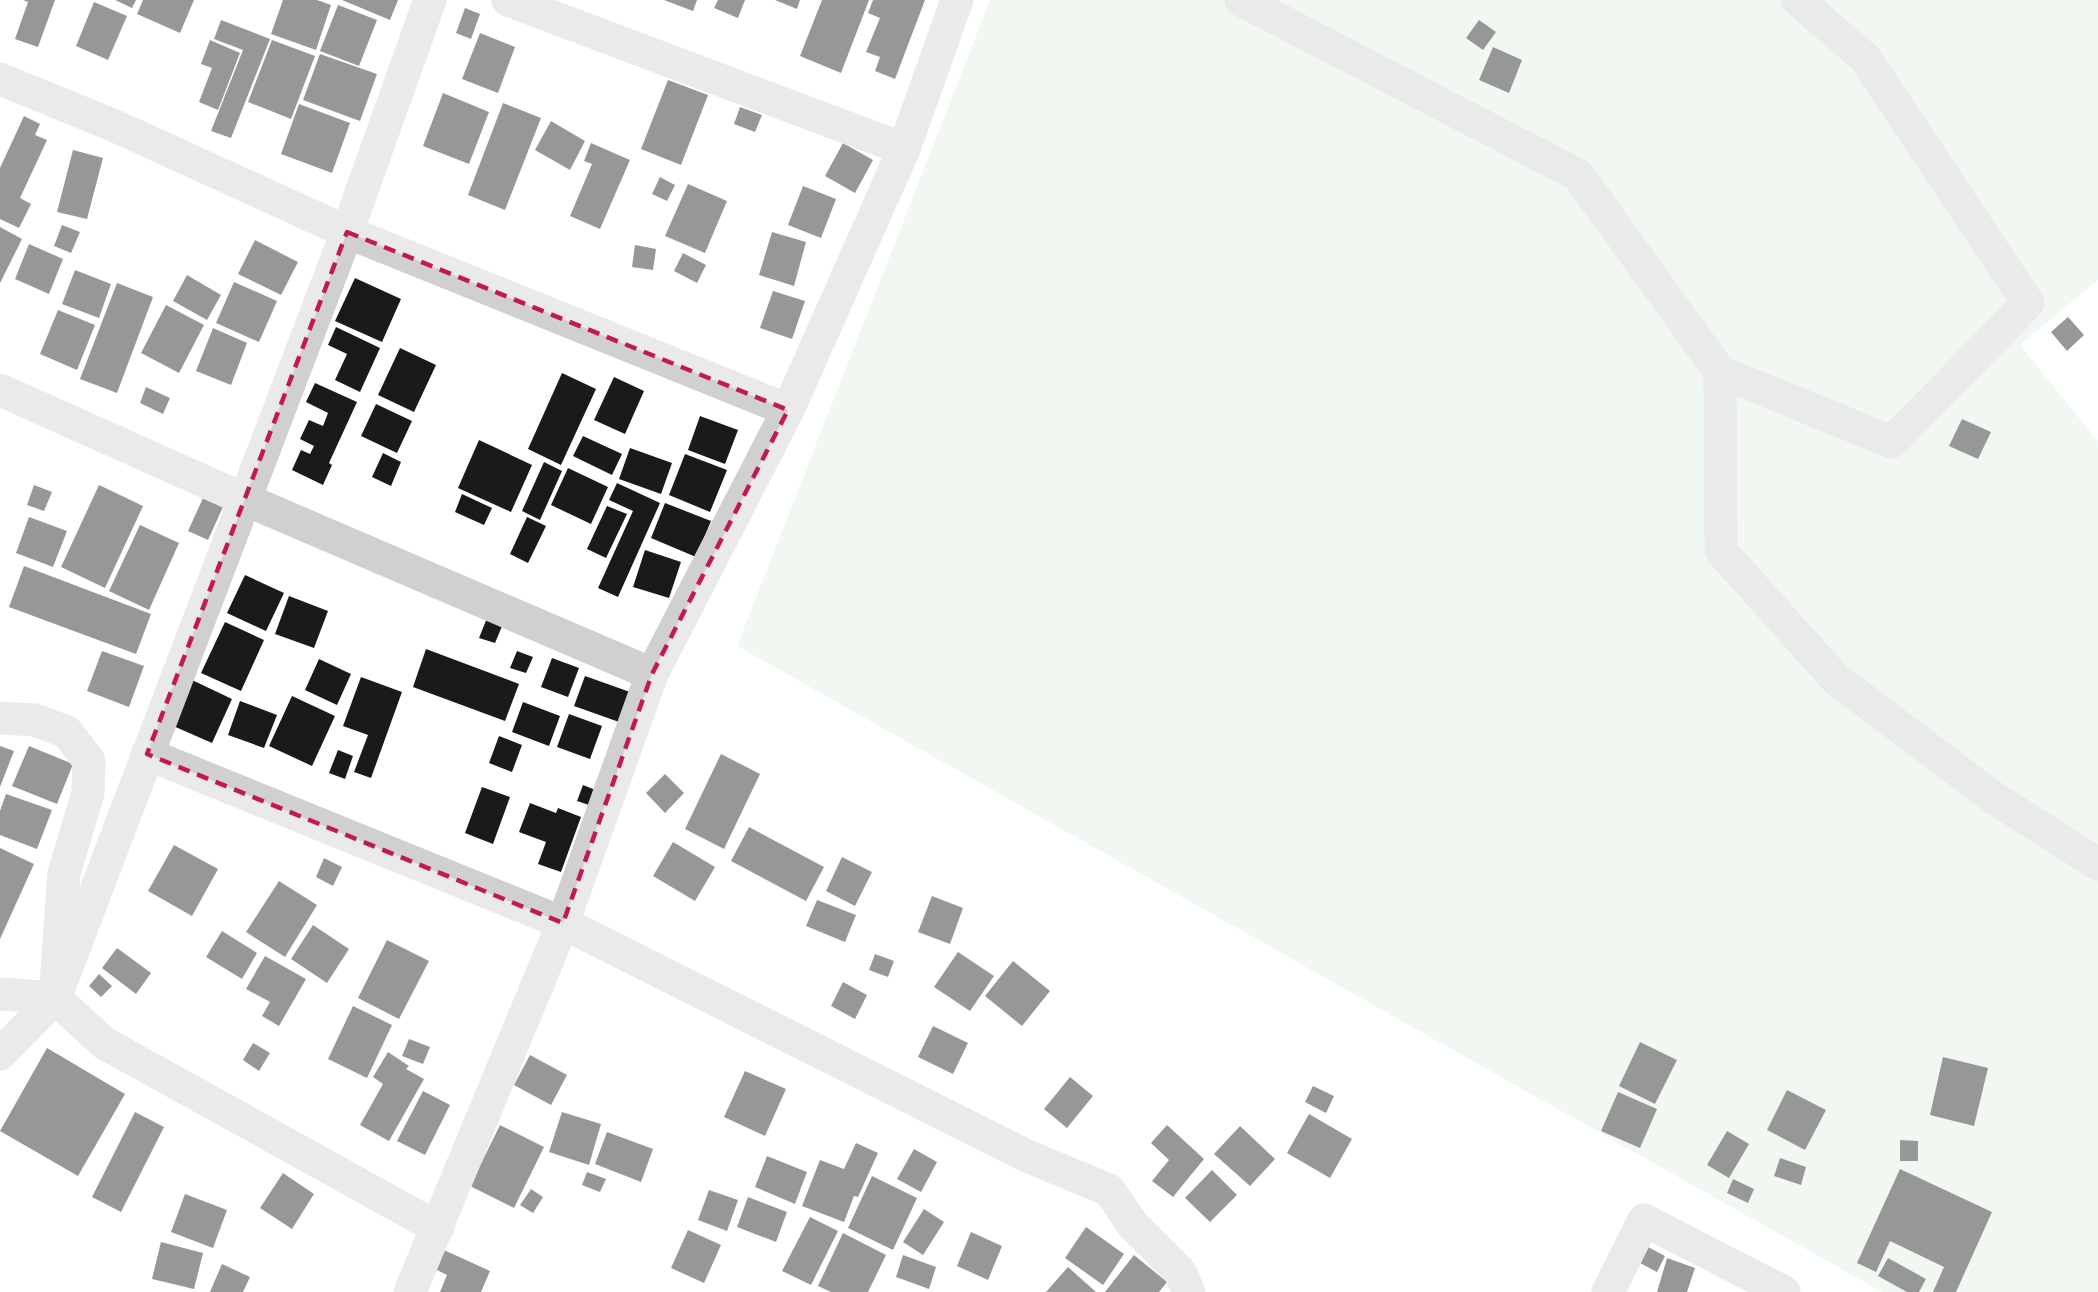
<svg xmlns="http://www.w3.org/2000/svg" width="2098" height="1292" viewBox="0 0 2098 1292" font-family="Quicksand,sans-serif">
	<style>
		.green { fill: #e1f0e1 }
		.building { fill: #1a1a1a }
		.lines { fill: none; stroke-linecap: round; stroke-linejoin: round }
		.street { stroke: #d0d0d0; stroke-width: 33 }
		.marked { fill: none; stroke: #c2185b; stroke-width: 4.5; stroke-dasharray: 12 8; stroke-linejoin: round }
	</style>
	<rect width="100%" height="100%" fill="#fff"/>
	<path class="green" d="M990,0H2098V280L2020,345L2098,441V1292H1882L737,646Z"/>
	<path class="building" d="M23,0H55L38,47L15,39L28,2Z
		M115,0H136L132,8Z
		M143,0H194L180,33L137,14Z
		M283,0H317L331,5L316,50L271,34Z
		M342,0H398L390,20Z
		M664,0H697L693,11Z
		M718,0H745L738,18L714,8Z
		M775,0H800L797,9Z
		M822,0H869L841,73L800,56Z
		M873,0H925L895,79L875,71L880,57L866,52L880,18L868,13Z
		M94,2L127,16L108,60L76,46Z
		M338,5L377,20L359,66L320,51Z
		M465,8L480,14L471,39L456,33Z
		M221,20L270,39L231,138L211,131L243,50L214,39Z
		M1479,20L1496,32L1483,50L1466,38Z
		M480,33L515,47L498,93L462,79Z
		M210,40L240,53L218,110L199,102L212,68L201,64Z
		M272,40L315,56L291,119L248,102Z
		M1493,47L1522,60L1509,93L1479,80Z
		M320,54L377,74L360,121L303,100Z
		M668,80L708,95L681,165L641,149Z
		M443,93L489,112L469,164L423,146Z
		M503,103L541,118L505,210L468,195Z
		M299,104L350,123L332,173L281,154Z
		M740,107L762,115L755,132L734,124Z
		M24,116L40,124L35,135L47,140L20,198L31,204L19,228L0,219V168Z
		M551,121L585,141L570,170L535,150Z
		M591,143L630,160L600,229L570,216L592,164L584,161Z
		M843,143L873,160L855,193L825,176Z
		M73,150L103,158L87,219L57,212Z
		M660,177L675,185L667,201L652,194Z
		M688,184L727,201L705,253L665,236Z
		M803,186L836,199L821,238L788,225Z
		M62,225L80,232L71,253L54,246Z
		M0,227L22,239L0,283Z
		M772,232L806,242L794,286L759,275Z
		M255,240L298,262L281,295L238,274Z
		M29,244L63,259L49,294L15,279Z
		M635,245L656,249L653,270L632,267Z
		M683,253L706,265L697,283L674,271Z
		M75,270L111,284L99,318L62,304Z
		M187,275L221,295L207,320L173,301Z
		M355,278L401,299L382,342L335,321Z
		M234,282L277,301L259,342L216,323Z
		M117,283L153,297L117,393L80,379Z
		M773,291L805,301L792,339L760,328Z
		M166,305L204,325L179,373L141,353Z
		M58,310L95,325L77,370L40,354Z
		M2068,317L2084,335L2067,351L2051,332Z
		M336,327L380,348L360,392L335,380L347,354L328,345Z
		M213,328L247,343L231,385L196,371Z
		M400,348L436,365L414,412L378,395Z
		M562,373L596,389L561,465L528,449Z
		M614,377L644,391L625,434L594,420Z
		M315,383L357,402L329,463L332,465L323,485L292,470L301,450L310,454L314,446L300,439L309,420L323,426L328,413L306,402Z
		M146,387L170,398L163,414L140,403Z
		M376,404L412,421L397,453L361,436Z
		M700,416L738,430L725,464L688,450Z
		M1962,419L1991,432L1978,459L1949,446Z
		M583,436L622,454L612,475L573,456Z
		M479,440L532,465L511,512L458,488Z
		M630,448L672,463L661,494L619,479Z
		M383,453L401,462L391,486L372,477Z
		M685,454L727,470L710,512L669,495Z
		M544,462L562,471L540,520L522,511Z
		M568,468L608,487L591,524L551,505Z
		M617,483L660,503L618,597L598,588L633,511L609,500Z
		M34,485L52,492L44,511L27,505Z
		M99,485L143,506L105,588L61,567Z
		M462,494L492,508L484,525L455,512Z
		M203,498L223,507L208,540L188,531Z
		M665,503L711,521L696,557L651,538Z
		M607,506L627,514L606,558L587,549Z
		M29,517L67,531L53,567L16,553Z
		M527,517L546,526L528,563L510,554Z
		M140,525L179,543L149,610L109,591Z
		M645,550L681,562L669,598L633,587Z
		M24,566L151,614L136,654L9,607Z
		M245,575L284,593L266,631L227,613Z
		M289,596L328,611L314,648L275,634Z
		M487,618L503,624L495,643L479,638Z
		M225,622L264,640L241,691L201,673Z
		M426,649L519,684L505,721L413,687Z
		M102,651L144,666L129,707L87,691Z
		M517,651L533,657L526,673L510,668Z
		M552,658L579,668L568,697L541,687Z
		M319,659L351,674L337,705L305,690Z
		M585,676L630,692L619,722L574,706Z
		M361,677L402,692L371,778L354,772L368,735L343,726Z
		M192,680L232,699L212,743L171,725Z
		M292,696L335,716L312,766L269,746Z
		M240,701L277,715L264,748L228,735Z
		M523,702L560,716L549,746L512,732Z
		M569,714L602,726L590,759L557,747Z
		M499,736L522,745L512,772L489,763Z
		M0,746L14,751L0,787Z
		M29,746L73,764L57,804L12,786Z
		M338,750L353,756L345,779L329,773Z
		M721,754L760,774L724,849L685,829Z
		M665,774L684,793L665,813L646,793Z
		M583,785L598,791L592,806L577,801Z
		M482,787L510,797L493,844L465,833Z
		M6,794L52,810L37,849L0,835V811Z
		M530,803L556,813L558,808L581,817L561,872L538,864L546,842L519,832Z
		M749,827L824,867L806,901L731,861Z
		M673,842L715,867L695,901L653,876Z
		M174,845L218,869L192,916L148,891Z
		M0,848L34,864L0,939Z
		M842,857L872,872L855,906L826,891Z
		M324,858L342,867L333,886L316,877Z
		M279,881L317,905L285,957L246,932Z
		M932,896L963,908L950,944L918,932Z
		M817,900L856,915L845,942L806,926Z
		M313,925L349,949L327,983L291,959Z
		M222,931L257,953L242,979L206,957Z
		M387,940L429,961L399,1019L358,998Z
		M117,948L151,973L136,994L102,968Z
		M958,952L994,976L970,1011L934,987Z
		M875,954L894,961L888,977L869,970Z
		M265,956L306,979L279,1026L262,1016L270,1002L246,989Z
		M1013,961L1050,991L1022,1026L985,996Z
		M99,974L112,986L101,997L89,986Z
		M843,982L867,995L855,1019L831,1006Z
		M353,1006L392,1025L367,1078L328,1059Z
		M933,1026L968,1043L953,1074L918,1057Z
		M409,1039L430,1047L423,1064L402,1056Z
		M1640,1042L1677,1060L1655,1104L1619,1086Z
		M253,1043L270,1053L259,1071L243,1060Z
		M47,1048L125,1094L78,1176L0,1131Z
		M388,1052L409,1066L406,1069L424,1079L389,1141L360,1125L383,1084L373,1077Z
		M530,1055L567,1075L551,1105L514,1085Z
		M1943,1057L1988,1068L1974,1126L1930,1115Z
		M745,1071L786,1089L765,1136L724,1117Z
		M1070,1077L1093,1096L1067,1128L1044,1109Z
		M1313,1086L1334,1096L1326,1113L1305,1102Z
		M1787,1090L1826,1110L1805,1150L1767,1130Z
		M423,1091L450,1105L425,1155L397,1141Z
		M1618,1092L1657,1109L1640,1148L1601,1131Z
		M135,1112L164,1127L121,1212L92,1197Z
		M562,1112L601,1124L589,1165L549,1152Z
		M1309,1114L1352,1139L1330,1178L1287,1153Z
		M500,1125L544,1147L514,1208L470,1186Z
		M1167,1125L1204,1159L1173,1197L1152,1181L1169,1160L1151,1143Z
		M1240,1126L1275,1159L1250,1186L1214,1154Z
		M1727,1131L1749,1144L1729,1178L1707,1165Z
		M607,1132L653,1149L641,1182L595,1164Z
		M1900,1140L1918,1141V1161H1900Z
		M856,1143L878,1153L858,1197L854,1196L844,1222L802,1206L820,1160L844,1169Z
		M914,1149L937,1162L921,1192L897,1179Z
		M767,1156L807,1172L795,1204L755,1187Z
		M1780,1158L1806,1167L1801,1185L1774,1176Z
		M1900,1169L1992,1212L1956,1292H1933L1944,1267L1890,1241L1876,1272L1857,1263Z
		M1212,1170L1237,1195L1210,1222L1185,1198Z
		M587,1172L606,1179L600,1192L582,1185Z
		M283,1173L314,1194L292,1229L260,1208Z
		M872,1176L917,1198L893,1250L848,1228Z
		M1733,1179L1754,1189L1748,1203L1727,1193Z
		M531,1189L543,1197L533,1213L520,1205Z
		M709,1190L738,1200L727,1231L698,1220Z
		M185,1194L227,1210L213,1248L171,1232Z
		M748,1197L787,1212L776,1242L737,1227Z
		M924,1209L944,1222L923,1255L903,1242Z
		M810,1217L838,1231L811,1285L782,1271Z
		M1086,1227L1124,1254L1103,1285L1065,1258Z
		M688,1230L721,1245L704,1283L671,1268Z
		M971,1232L1002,1246L988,1280L957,1266Z
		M843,1233L886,1255L868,1292H831L818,1286Z
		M161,1242L203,1253L194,1289L152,1279Z
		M1648,1247L1665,1256L1657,1272L1640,1263Z
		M444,1250L490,1271L481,1292H440L447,1275L435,1269Z
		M903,1255L936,1267L929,1289L896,1277Z
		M1134,1255L1167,1282L1159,1292H1105Z
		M1667,1258L1695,1268L1687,1292H1657Z
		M1888,1258L1926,1279L1919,1292H1907L1878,1276Z
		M222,1264L250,1277L243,1292H210Z
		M1068,1267L1096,1292H1046Z"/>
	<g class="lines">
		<path class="street" d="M508,0L904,149L957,0
			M1241,0L1578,175L1720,372L1892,442L2028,303L1865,58L1798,0
			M0,79L115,126L347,232L788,410
			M1720,372L1721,551L1836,679L1994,798L2098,864
			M0,390L244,499L652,674
			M0,718L35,720L67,732L89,761L88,793L64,873L55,998L104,1043L438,1228
			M147,754L563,923L1027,1156L1109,1190L1133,1225L1180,1272L1189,1292
			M0,994L55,998
			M0,1054L55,998L347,232L430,0
			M410,1292L563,923L652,674L788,410L904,149
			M1608,1292L1644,1220L1784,1292"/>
	</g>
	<path d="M0 0H2098V1292H0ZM347,232L788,410L652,674L563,923L147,754Z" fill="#fff" fill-opacity=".55" fill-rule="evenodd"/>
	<path class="marked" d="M347,232L788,410L652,674L563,923L147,754Z"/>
</svg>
